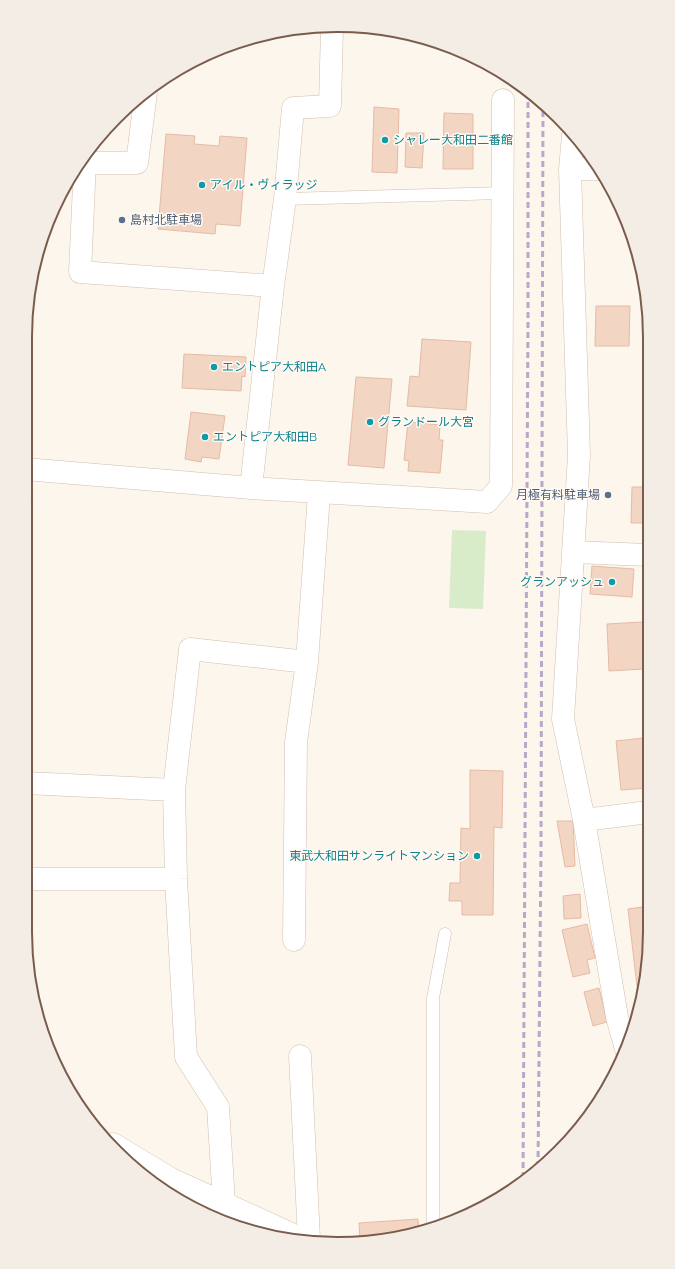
<svg xmlns="http://www.w3.org/2000/svg" width="675" height="1269" viewBox="0 0 675 1269" font-family="Raleway,'Noto Sans JP',sans-serif">
	<style>
		.green { fill: #d8ecc9 }
		.building { fill: #f3d5c3; stroke: #e6bba3 }
		.lines { fill: none; stroke-linecap: round; stroke-linejoin: round }
		.lane-casing { stroke: #d1beb0; stroke-width: 13 }
		.street-casing { stroke: #d1beb0; stroke-width: 23 }
		.secondary-casing { stroke: #d6c0b0; stroke-width: 23 }
		.lane { stroke: #fff; stroke-width: 12 }
		.street { stroke: #fff; stroke-width: 22 }
		.secondary { stroke: #fff; stroke-width: 22 }
		.rail { stroke: #b9a8c9; stroke-width: 3; stroke-dasharray: 6 4; stroke-linecap: butt }
		.culture-dot { fill: #0f9aa8; stroke: #fffaf3; stroke-width: 1.5 }
		.service-dot { fill: #5c6f8a; stroke: #fffaf3; stroke-width: 1.5 }
		.labels { text-anchor: middle; dominant-baseline: central; stroke-width: 3; stroke-linejoin: round; paint-order: stroke }
		.culture-label { font-size: 12px; fill: #0d838f; stroke: #fffaf3; text-anchor: start }
		.service-label { font-size: 12px; fill: #4e5e75; stroke: #fffaf3; text-anchor: start }
		.rim { fill: none; stroke: #7a5c4d; stroke-width: 2 }
	</style>
	<rect width="100%" height="100%" fill="#fdf6ec"/>
	<path class="green" d="M452,530L486,531L483,609L449,608Z"/>
	<path class="building" d="M374,107L399,109L397,173L372,172Z
		M444,113L473,114V169H443Z
		M406,133H424L422,168L405,167Z
		M166,134L195,136L194,144L219,146L220,136L247,138L240,226L216,224L215,234L158,229Z
		M596,306H630L629,346H595Z
		M422,339L471,342L466,410L407,406L410,376L419,377Z
		M184,354L246,357L245,377L242,376L241,391L182,388Z
		M356,377L392,379L384,468L348,465Z
		M191,412L225,416L219,459L202,457L201,462L185,459Z
		M408,422L440,425L439,440H443L440,473L408,471L409,461L404,460Z
		M632,487H648V523H631Z
		M592,566L634,569L632,597L590,594Z
		M646,569H648V594H644Z
		M643,622L644,669L609,671L607,624Z
		M643,738L648,788L621,790L616,741Z
		M470,770L503,771L502,828L494,827L493,915H462V901H449L450,883H460L461,828L470,829Z
		M557,821H573L575,866L565,867Z
		M580,894L581,918L564,919L563,896Z
		M649,906V952L644,985L637,986L628,909Z
		M587,924L595,958L587,960L590,973L573,977L562,930Z
		M599,988L607,1022L593,1026L584,992Z
		M418,1219L419,1233L360,1240L359,1223Z"/>
	<g class="lines">
		<g class="lane-casing">
			<path id="lane" d="M285,199L503,193
				M433,1228V998L445,934"/>
		</g>
		<g class="street-casing">
			<path id="street" d="M573,136L570,169L579,455L563,719L584,820L617,1017L626,1049
				M80,163H137L146,92
				M85,163L80,272L273,286
				M570,169H600
				M25,469L251,488L273,286L285,199L293,108L330,106L332,27
				M251,488L487,502L501,486L503,100
				M573,552L648,555
				M25,783L174,790
				M584,820L649,812
				M25,879H176
				M294,940L296,742L307,662
				M300,1056L309,1239
				M225,1219L218,1107L186,1057L176,879L174,790L190,649L307,662L319,494"/>
		</g>
		<g class="secondary-casing">
			<path id="secondary" d="M113,1144L171,1179L300,1238"/>
		</g>
		<use href="#lane" class="lane"/>
		<use href="#street" class="street"/>
		<use href="#secondary" class="secondary"/>
		<path class="rail" d="M538,1167L541,846L543,102
			M523,1178L528,320V92"/>
	</g>
	<g class="culture-dot">
		<circle cx="385" cy="140" r="4"/>
		<circle cx="202" cy="185" r="4"/>
		<circle cx="214" cy="367" r="4"/>
		<circle cx="370" cy="422" r="4"/>
		<circle cx="205" cy="437" r="4"/>
		<circle cx="612" cy="582" r="4"/>
		<circle cx="477" cy="856" r="4"/>
	</g>
	<g class="service-dot">
		<circle cx="122" cy="220" r="4"/>
		<circle cx="608" cy="495" r="4"/>
	</g>
	<g class="labels">
		<g class="culture-label">
			<text x="393" y="140">シャレー大和田二番館</text>
			<text x="210" y="185">アイル・ヴィラッジ</text>
			<text x="222" y="367">エントピア大和田A</text>
			<text x="378" y="422">グランドール大宮</text>
			<text x="213" y="437">エントピア大和田B</text>
			<text x="604" y="582" text-anchor="end">グランアッシュ</text>
			<text x="469" y="856" text-anchor="end">東武大和田サンライトマンション</text>
		</g>
		<g class="service-label">
			<text x="130" y="220">島村北駐車場</text>
			<text x="600" y="495" text-anchor="end">月極有料駐車場</text>
		</g>
	</g>
	<path d="M0 0H675V1269H0ZM337 32H338A305 305 0 0 1 643 337V932A305 305 0 0 1 338 1237H337A305 305 0 0 1 32 932V337A305 305 0 0 1 337 32Z" fill="#f4ede6" fill-rule="evenodd"/>
	<path class="rim" d="M337 32H338A305 305 0 0 1 643 337V932A305 305 0 0 1 338 1237H337A305 305 0 0 1 32 932V337A305 305 0 0 1 337 32Z"/>
</svg>
